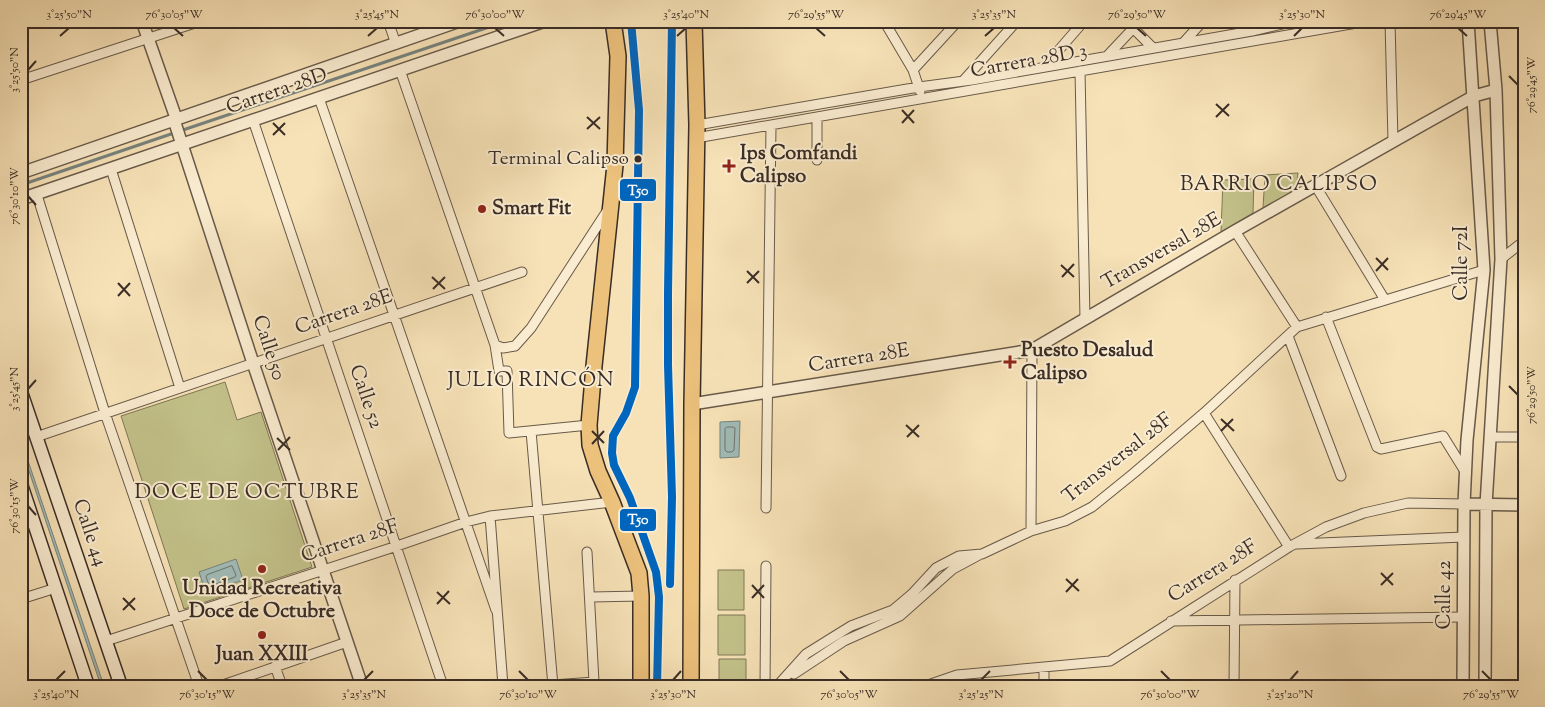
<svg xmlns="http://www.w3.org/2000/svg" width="1545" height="707" viewBox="0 0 1545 707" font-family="'Sorts Mill Goudy',serif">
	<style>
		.green { fill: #c3c28a; stroke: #7e7858 }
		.water { fill: #a1bcb8; stroke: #77837e }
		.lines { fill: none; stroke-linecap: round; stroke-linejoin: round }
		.shore { stroke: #6d746f; stroke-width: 1 }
		.stream { stroke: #77837e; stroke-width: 3 }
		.minor-casing { stroke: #685a4a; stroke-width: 11 }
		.tertiary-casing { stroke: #685a4a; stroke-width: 14 }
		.secondary-casing { stroke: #392d26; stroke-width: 15 }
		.trunk-casing { stroke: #392d26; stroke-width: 18 }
		.minor { stroke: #faecd0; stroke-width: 9 }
		.tertiary { stroke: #faecd0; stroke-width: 11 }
		.secondary { stroke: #faecd0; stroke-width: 12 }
		.trunk { stroke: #ecc17c; stroke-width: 15 }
		.bus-1-casing { stroke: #faecd0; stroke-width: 11 }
		.bus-1 { stroke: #0065bd; stroke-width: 8 }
		.ticks { fill: none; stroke: #392d26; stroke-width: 2 }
		.bus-dot { fill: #392d26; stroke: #faecd0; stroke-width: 2 }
		.poi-dot { fill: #8f2418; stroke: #faecd0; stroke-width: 2 }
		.labels { text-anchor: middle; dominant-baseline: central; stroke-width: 4; stroke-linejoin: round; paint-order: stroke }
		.bus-label { font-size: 19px; fill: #392d26; stroke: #faecd0; text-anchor: end }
		.street-label { font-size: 20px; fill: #392d26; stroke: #faecd0 }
		.poi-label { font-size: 20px; font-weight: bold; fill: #392d26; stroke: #faecd0; text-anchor: start }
		.neighbourhood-label { font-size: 21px; letter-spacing: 1px; fill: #392d26; stroke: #faecd0 }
		.line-badge { stroke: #faecd0; stroke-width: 2 }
		.badge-label { font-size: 14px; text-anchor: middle; font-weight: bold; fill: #fff }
		.neatline { fill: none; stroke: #392d26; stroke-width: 2 }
		.ticks-label { font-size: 12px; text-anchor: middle; fill: #392d26 }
	</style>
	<rect width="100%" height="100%" fill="#f7e2b7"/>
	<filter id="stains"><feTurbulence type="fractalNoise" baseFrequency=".004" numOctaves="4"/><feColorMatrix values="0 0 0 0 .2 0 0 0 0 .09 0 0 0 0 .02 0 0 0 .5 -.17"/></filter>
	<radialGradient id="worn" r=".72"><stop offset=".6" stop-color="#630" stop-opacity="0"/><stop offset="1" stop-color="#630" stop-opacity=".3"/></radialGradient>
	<path class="green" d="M1298,173L1296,190L1263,208L1265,175Z
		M1254,179L1253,213L1221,232L1223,180Z
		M225,382L237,420L261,412L312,567L184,609L121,416Z
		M718,570H744V610H718Z
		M718,615H745V655H718Z
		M719,659H746V686H719Z"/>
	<path class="water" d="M740,421L739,457L720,458V422Z
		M21,440L104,686H101L21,447Z
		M236,559L243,580L206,593L199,572Z"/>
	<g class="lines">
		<path class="shore" d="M727,427H733L735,428L734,450L732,452H727L725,450V429Z
			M232,566L236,575L235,577L211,586L209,585L206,577L207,575Z"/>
		<path class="stream" d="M180,131L507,21
			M21,185L174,133"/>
		<g class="minor-casing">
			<path id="minor" d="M388,21L396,44
				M884,21L913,70L920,91
				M1126,21L1152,47
				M1390,21L1393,141
				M1184,42L1203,21
				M1108,55L1140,21
				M1045,66L1084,21
				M400,70L495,345L499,371H507L509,433L589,425
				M913,70L958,21
				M1080,71L1085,319
				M21,80L201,21
				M963,81L1017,21
				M319,98L496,610
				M253,120L443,686
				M697,125L919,87L972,80L1252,31L1295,21
				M696,138L1368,21
				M817,160V118
				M111,169L180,388
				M1315,185L1385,300
				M37,195L105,413L199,686
				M1235,231L1297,327
				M1501,259L1524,241
				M1326,317L1377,447L1381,449L1443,436L1466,473
				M1288,336L1341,476
				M495,345L503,348L515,346L531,328L609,208
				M1204,413L1289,547
				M531,431L553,686
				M36,437L522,272
				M1490,437H1524
				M766,508L771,126
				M490,516L503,686
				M1031,531L1032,350
				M1297,544L1464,537
				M591,597L641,596
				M21,599L56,588
				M1171,621L1463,617
				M106,641L397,546L466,522L490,516L612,502
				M275,666L282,686
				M1044,667V686
				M794,674L844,641L900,616L953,569L979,555
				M779,684L806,654L830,639L851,626L893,610L912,594L936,568L959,556L982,554L1031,531L1065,521L1092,507L1134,473L1204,413L1297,327L1484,270
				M553,685L594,682L587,552
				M220,686L347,642
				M765,686L766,566
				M925,686L957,675L1110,661L1289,547L1326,527L1364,513L1408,503L1464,504
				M1234,686L1235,580"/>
		</g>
		<g class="tertiary-casing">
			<path id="tertiary" d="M142,21L176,118L175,123L253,363L362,686
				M21,173L460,21
				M21,199L545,21
				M692,404L1032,350L1235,231L1424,124L1474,96L1496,90
				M1464,504L1524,505
				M1463,686L1464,504L1467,440L1484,270L1468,21
				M1485,686L1486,505L1501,259L1496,90L1490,21"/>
		</g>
		<g class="secondary-casing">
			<path id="secondary" d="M21,392L121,686
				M21,484L88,686"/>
		</g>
		<g class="trunk-casing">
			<path id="trunk" d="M613,21L618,56L615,165L594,366L589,425L590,445L598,471L612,502L639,573L641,596V686
				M691,686L692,404L697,125L694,21"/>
		</g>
		<use href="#minor" class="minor"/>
		<use href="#tertiary" class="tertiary"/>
		<use href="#secondary" class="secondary"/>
		<use href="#trunk" class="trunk"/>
		<g class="bus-1-casing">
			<path id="bus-1" d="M631,21L639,110L635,387L626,413L613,436L612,453L614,465L630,498L656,572L659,597L657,686
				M670,584L672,497L668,365V293L672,21"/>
		</g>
		<use href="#bus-1" class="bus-1"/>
	</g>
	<path class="ticks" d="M174,28L183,36M495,28L504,36M816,28L825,36M1137,28L1146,36M1458,28L1467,36M60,36L69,28M368,36L377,28M677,36L686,28M985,36L994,28M1294,36L1302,28M28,70L36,61M1509,76L1518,85M1216,104L1229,116M902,110L914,123M587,117L600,129M1216,117L1229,104M273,123L285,135M902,123L914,110M587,129L600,117M273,135L285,123M28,196L36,205M1376,258L1388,270M1061,265L1074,277M747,271L759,283M1376,271L1388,258M432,277L445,289M1062,277L1074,264M118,283L130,296M747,283L759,271M433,289L445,277M118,296L130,283M1509,386L1518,395M28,389L36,380M1221,419L1234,431M906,425L919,437M592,431L604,443M1221,431L1233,419M907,437L919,425M277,438L290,450M592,444L604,431M278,450L290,437M28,506L36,515M1381,573L1393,585M1066,579L1079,591M752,585L764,598M1381,585L1393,573M437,592L450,604M1066,592L1078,579M123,598L135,610M752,598L764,585M437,604L449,591M123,610L135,598M198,671L207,680M519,671L528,680M840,671L849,680M1161,671L1170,680M1482,671L1491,680M56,680L65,671M364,680L373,671M673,680L681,671M981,680L990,671M1290,680L1298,671"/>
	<circle class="bus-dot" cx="638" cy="159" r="4.5"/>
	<g class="poi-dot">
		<path d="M726.5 158.5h5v5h5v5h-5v5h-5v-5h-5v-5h5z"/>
		<circle cx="482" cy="209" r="5"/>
		<path d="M1007.5 354.5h5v5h5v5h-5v5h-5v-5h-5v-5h5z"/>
		<circle cx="262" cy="569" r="5"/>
		<circle cx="262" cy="635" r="5"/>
	</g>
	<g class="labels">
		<g class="bus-label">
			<text x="629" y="159">Terminal Calipso</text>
		</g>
		<g class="street-label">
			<text transform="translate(1029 62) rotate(-10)">Carrera 28D 3</text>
			<text transform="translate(277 92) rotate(-19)">Carrera 28D</text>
			<text transform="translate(1162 252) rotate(-30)">Transversal 28E</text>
			<text transform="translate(1462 263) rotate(-90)">Calle 72I</text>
			<text transform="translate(344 313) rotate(-19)">Carrera 28E</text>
			<text transform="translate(268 348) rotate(72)">Calle 50</text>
			<text transform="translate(859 359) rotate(-9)">Carrera 28E</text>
			<text transform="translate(365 397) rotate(71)">Calle 52</text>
			<text transform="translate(1118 459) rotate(-38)">Transversal 28F</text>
			<text transform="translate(89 533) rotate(71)">Calle 44</text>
			<text transform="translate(350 542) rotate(-18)">Carrera 28F</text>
			<text transform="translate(1213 572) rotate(-32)">Carrera 28F</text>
			<text transform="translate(1445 595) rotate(-90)">Calle 42</text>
		</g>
		<g class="poi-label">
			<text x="740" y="154">Ips Comfandi<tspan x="740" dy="23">Calipso</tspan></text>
			<text x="492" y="209">Smart Fit</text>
			<text x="1021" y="351">Puesto Desalud<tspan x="1021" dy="23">Calipso</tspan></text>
			<text x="262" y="589" text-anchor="middle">Unidad Recreativa<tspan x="262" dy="23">Doce de Octubre</tspan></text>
			<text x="262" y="655" text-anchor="middle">Juan XXIII</text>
		</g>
		<g class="neighbourhood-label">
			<text x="1279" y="185">BARRIO CALIPSO</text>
			<text x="531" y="381">JULIO RINCÓN</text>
			<text x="247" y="493">DOCE DE OCTUBRE</text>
		</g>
	</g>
	<g class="line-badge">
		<rect x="619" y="178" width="38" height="24" rx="5" fill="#0065bd"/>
		<rect x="619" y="508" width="38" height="24" rx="5" fill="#0065bd"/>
	</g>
	<g class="badge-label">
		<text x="638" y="195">T50</text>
		<text x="638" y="524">T50</text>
	</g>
	<rect width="1545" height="707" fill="none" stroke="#f7e2b7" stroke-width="55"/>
	<rect x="28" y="28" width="1490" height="652" class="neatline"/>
	<g class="ticks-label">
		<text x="69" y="18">3°25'50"N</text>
		<text x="174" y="18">76°30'05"W</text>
		<text x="377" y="18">3°25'45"N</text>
		<text x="495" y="18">76°30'00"W</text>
		<text x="686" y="18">3°25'40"N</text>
		<text x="816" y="18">76°29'55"W</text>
		<text x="994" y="18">3°25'35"N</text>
		<text x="1137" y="18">76°29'50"W</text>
		<text x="1302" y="18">3°25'30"N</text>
		<text x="1458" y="18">76°29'45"W</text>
		<text transform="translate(14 70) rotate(-90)" y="4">3°25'50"N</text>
		<text transform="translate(1531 85) rotate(-90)" y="4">76°29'45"W</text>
		<text transform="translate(14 196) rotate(-90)" y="4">76°30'10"W</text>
		<text transform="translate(14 389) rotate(-90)" y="4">3°25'45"N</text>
		<text transform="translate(1531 395) rotate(-90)" y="4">76°29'50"W</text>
		<text transform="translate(14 506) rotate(-90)" y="4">76°30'15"W</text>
		<text x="56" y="698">3°25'40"N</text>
		<text x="207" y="698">76°30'15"W</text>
		<text x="364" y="698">3°25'35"N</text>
		<text x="528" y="698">76°30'10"W</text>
		<text x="673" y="698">3°25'30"N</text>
		<text x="849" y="698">76°30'05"W</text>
		<text x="981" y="698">3°25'25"N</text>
		<text x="1170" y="698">76°30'00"W</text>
		<text x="1290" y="698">3°25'20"N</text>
		<text x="1491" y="698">76°29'55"W</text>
	</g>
	<rect width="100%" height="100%" filter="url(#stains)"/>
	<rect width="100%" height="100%" fill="url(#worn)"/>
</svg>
